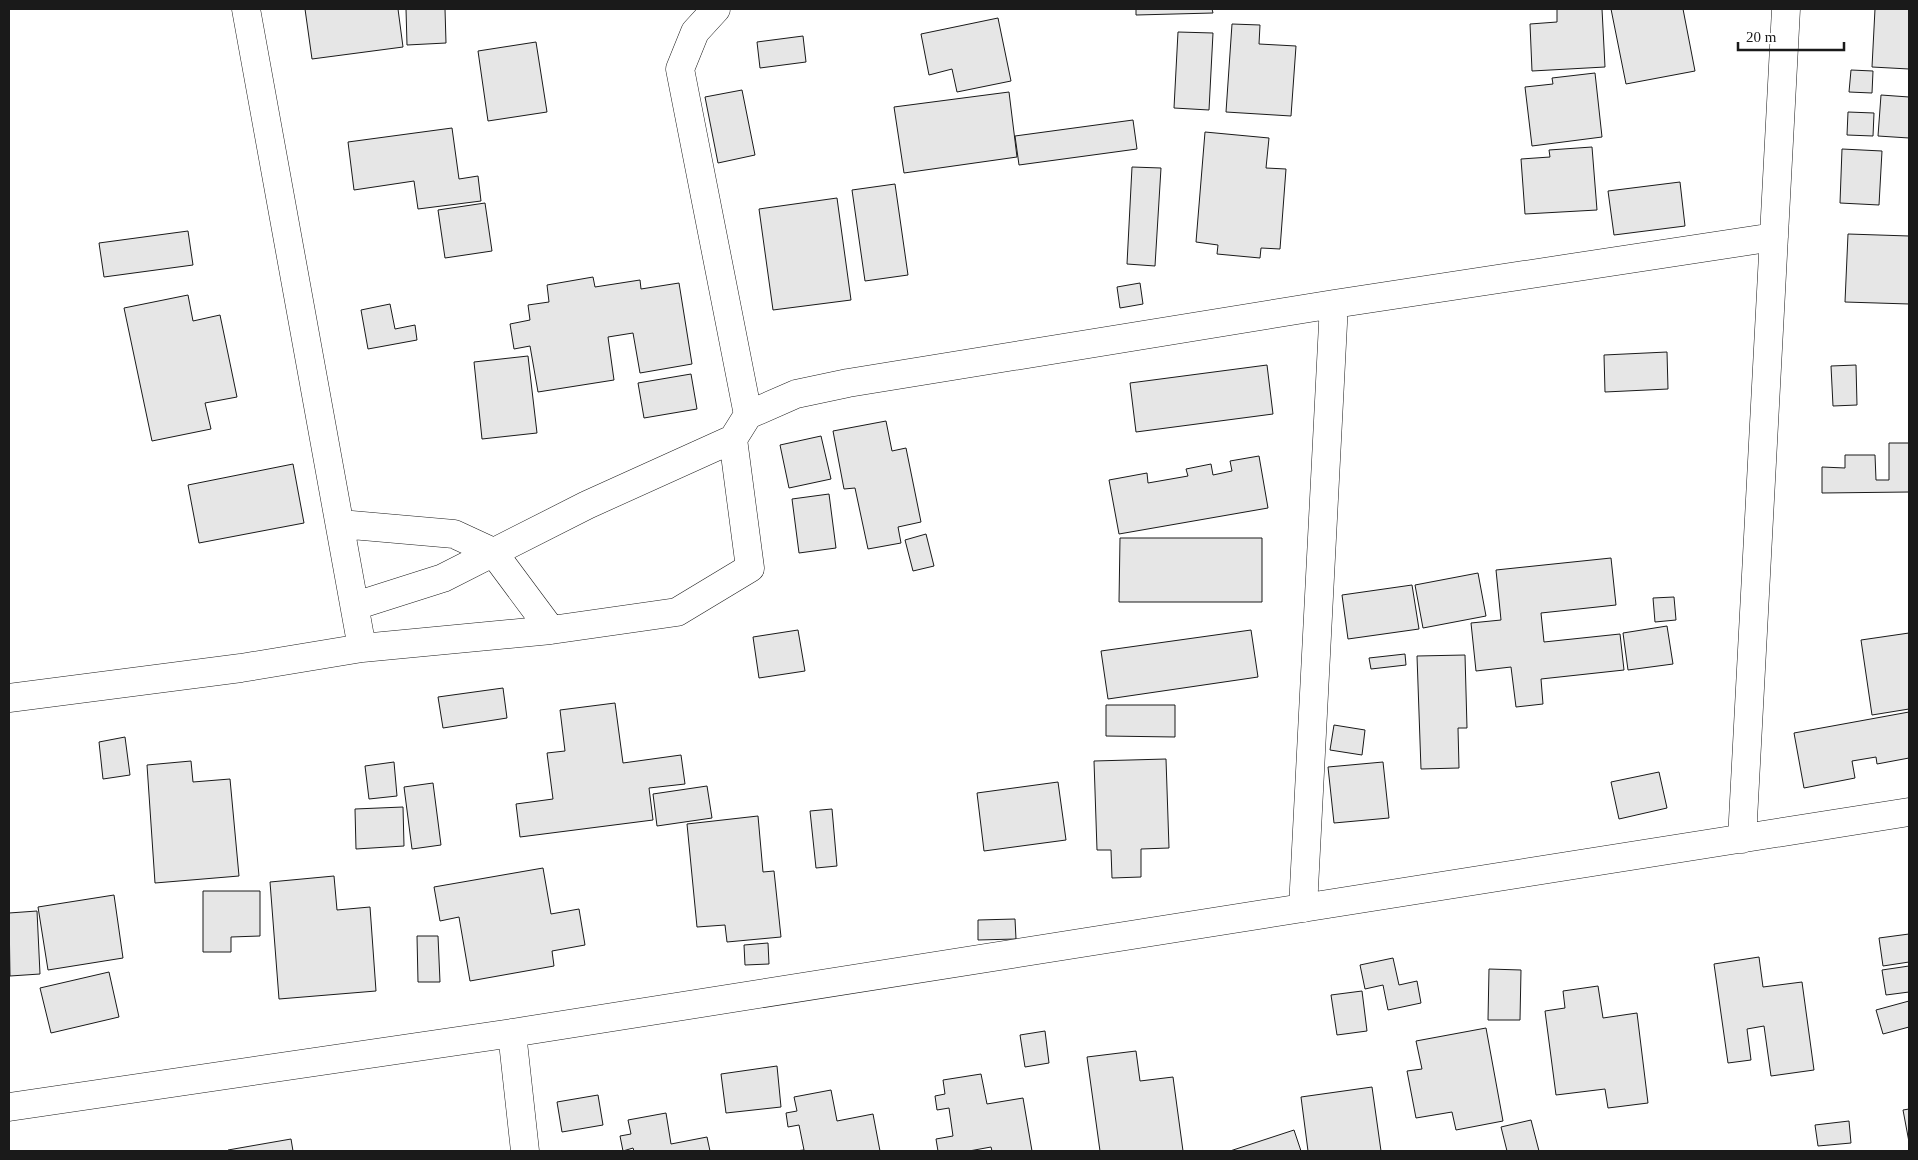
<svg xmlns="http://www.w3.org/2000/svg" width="1918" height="1160" viewBox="0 0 1918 1160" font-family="Georgia,serif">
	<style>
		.building { fill: #e6e6e6; stroke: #1a1a1a }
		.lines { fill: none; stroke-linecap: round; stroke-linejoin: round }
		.minor-casing { stroke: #1a1a1a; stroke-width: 29 }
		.minor { stroke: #fff; stroke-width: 28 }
	</style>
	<rect width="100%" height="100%" fill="#fff"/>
	<path class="building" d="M305,9H398L403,47L312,59Z
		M406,9H445L446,43L407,45Z
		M1136,9H1212L1213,13L1136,15Z
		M1557,9H1602L1605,67L1532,71L1530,24L1557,22Z
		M1611,9H1683L1695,71L1626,84Z
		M1875,9H1909V69L1872,67Z
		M998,18L1011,81L957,92L952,69L929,75L921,34Z
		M1232,24L1260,25L1259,44L1296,46L1291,116L1226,112Z
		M1178,32L1213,33L1209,110L1174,108Z
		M803,36L806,62L760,68L757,42Z
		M536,42L547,112L488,121L478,51Z
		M1851,70L1873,71L1872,93L1849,92Z
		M1595,73L1602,137L1532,146L1525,87L1553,84L1552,78Z
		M742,90L755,155L718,163L705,97Z
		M1009,92L1017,157L904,173L894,107Z
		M1881,95L1909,97V138L1878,136Z
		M1848,112L1874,113L1873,136L1847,135Z
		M1133,120L1137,149L1019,165L1015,136Z
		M452,128L459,179L478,176L481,201L418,209L414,181L354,190L348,142Z
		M1205,132L1269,138L1266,168L1286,169L1280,249L1261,248L1260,258L1217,254L1218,245L1196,242Z
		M1592,147L1597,210L1525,214L1521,159L1550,157L1549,150Z
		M1842,149L1882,151L1879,205L1840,203Z
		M1132,167L1161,168L1155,266L1127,264Z
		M1680,182L1685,226L1614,235L1608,191Z
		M895,184L908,275L865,281L852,190Z
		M837,198L851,300L773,310L759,209Z
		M485,203L492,251L445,258L438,210Z
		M188,231L193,265L104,277L99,243Z
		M1848,234L1909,236V304L1845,302Z
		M593,277L595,287L640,280L641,289L679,283L692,364L640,373L633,333L608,337L614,380L538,392L530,346L514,349L510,324L530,320L528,305L549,302L547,285Z
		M1140,283L1143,304L1120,308L1117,287Z
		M188,295L193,321L220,315L237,397L205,403L211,429L152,441L124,308Z
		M390,304L395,329L415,325L417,340L368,349L361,310Z
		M1667,352L1668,389L1605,392L1604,355Z
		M528,356L537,433L482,439L474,362Z
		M1267,365L1273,414L1136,432L1130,383Z
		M1856,365L1857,405L1833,406L1831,366Z
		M691,374L697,409L644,418L638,383Z
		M886,421L892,451L906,448L921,522L898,527L901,543L868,549L855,488L844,489L833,431Z
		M821,436L831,479L789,488L780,445Z
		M1889,443H1909V492L1822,493V467L1845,468V455H1875L1876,480H1889Z
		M1259,456L1268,508L1119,534L1109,480L1147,473L1148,483L1188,476L1186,469L1211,464L1213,475L1232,471L1230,461Z
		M293,464L304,523L199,543L188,485Z
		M829,494L836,548L799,553L792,499Z
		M926,534L934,566L913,571L905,540Z
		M1120,538H1262V602H1119Z
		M1611,558L1616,605L1541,613L1544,642L1620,634L1624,670L1541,679L1543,704L1516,707L1511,667L1476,671L1471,623L1501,620L1496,570Z
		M1478,573L1486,616L1423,628L1415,585Z
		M1412,585L1419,629L1348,639L1342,595Z
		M1674,597L1676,620L1655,622L1653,598Z
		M1667,626L1673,664L1628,670L1623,633Z
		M798,630L805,671L759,678L753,637Z
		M1251,630L1258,677L1108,699L1101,651Z
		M1909,633V709L1872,715L1861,640Z
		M1405,654L1406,665L1371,669L1369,658Z
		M1465,655L1467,728H1458L1459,768L1421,769L1417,656Z
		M503,688L507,718L443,728L438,697Z
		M615,703L623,763L681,755L685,784L649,788L653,820L520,837L516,804L553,799L547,753L565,751L560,710Z
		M1106,705H1175V737L1106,736Z
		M1909,712V758L1877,764L1876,757L1852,761L1855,778L1804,788L1794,733Z
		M1334,725L1365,730L1362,755L1330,750Z
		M125,737L130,775L103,779L99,742Z
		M1166,759L1169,848L1141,849V877L1112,878L1111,850H1097L1094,761Z
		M191,761L193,782L230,779L239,876L155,883L147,765Z
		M394,762L397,796L369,799L365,766Z
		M1383,762L1389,818L1334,823L1328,767Z
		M1659,772L1667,808L1619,819L1611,782Z
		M1058,782L1066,840L984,851L977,793Z
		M433,783L441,845L412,849L404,787Z
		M707,786L712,818L657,826L653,794Z
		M403,807L404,846L356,849L355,809Z
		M832,809L837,866L816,868L810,811Z
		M758,816L763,872L774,871L781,937L727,942L725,925L697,927L687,824Z
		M543,868L551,914L579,909L585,945L552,951L554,966L470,981L459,917L440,921L434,887Z
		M334,876L337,910L370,907L376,991L279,999L270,882Z
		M203,891H260V936L231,937V952H203Z
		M114,895L123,958L48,970L38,907Z
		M37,911L40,974L10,976L9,913Z
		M1015,919L1016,939L978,940V920Z
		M1909,934V962L1883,966L1879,938Z
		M417,936H438L440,982H418Z
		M768,943L769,964L745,965L744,945Z
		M1759,957L1763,987L1802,982L1814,1070L1771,1076L1764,1026L1747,1029L1751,1060L1728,1063L1714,964Z
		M1393,958L1399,985L1417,981L1421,1003L1388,1010L1383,985L1365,989L1360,965Z
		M1909,966V992L1886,995L1882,970Z
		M1489,969L1521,970L1520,1020H1488Z
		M109,972L119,1017L51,1033L40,988Z
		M1598,986L1603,1018L1637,1013L1648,1103L1608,1108L1605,1089L1556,1095L1545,1011L1565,1008L1563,991Z
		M1362,991L1367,1031L1337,1035L1331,995Z
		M1909,1001V1027L1883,1034L1876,1010Z
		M1486,1028L1503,1121L1456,1130L1452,1112L1416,1118L1407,1071L1422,1069L1416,1041Z
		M1045,1031L1049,1063L1025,1067L1020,1035Z
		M1136,1051L1140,1081L1173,1077L1183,1151H1100L1087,1057Z
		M777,1066L781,1107L726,1113L721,1074Z
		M981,1074L987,1104L1023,1098L1032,1151H992L991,1147L969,1151H938L936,1139L953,1136L949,1108L937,1110L935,1096L945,1094L943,1080Z
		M1372,1087L1381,1151H1308L1301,1097Z
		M831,1090L837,1121L873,1114L880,1151H795L804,1150L799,1125L788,1127L786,1113L797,1111L794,1097Z
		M598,1095L603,1125L562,1132L557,1102Z
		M1909,1109V1142L1903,1110Z
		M666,1113L671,1144L707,1137L710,1151H634L633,1148L623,1151L620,1136L631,1134L628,1120Z
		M1531,1120L1539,1151H1507L1501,1127Z
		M1849,1121L1851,1143L1818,1146L1815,1125Z
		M1294,1130L1301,1151H1230Z
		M291,1139L293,1151H228V1150Z"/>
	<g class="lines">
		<g class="minor-casing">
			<path id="minor" d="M246,9L362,648
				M716,9L695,32L680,69L748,415
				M340,524L454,534L493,552L551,630
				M355,606L443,578L587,505L733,439
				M9,698L241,668L362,648L551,630L677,612L750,568L733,439L748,415L796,394L848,383L1334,304L1774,237
				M1742,839L1786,9
				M1303,908L1334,304
				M512,1033L525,1151
				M9,1107L512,1033L1909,812"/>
		</g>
		<use href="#minor" class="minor"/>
	</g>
	<rect width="1918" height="1160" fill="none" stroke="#1a1a1a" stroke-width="20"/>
	<path d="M1738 42v8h106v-8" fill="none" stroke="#1a1a1a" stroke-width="2.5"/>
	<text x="1746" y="42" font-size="15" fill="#1a1a1a" stroke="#ffffff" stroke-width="4" paint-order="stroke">20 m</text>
</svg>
